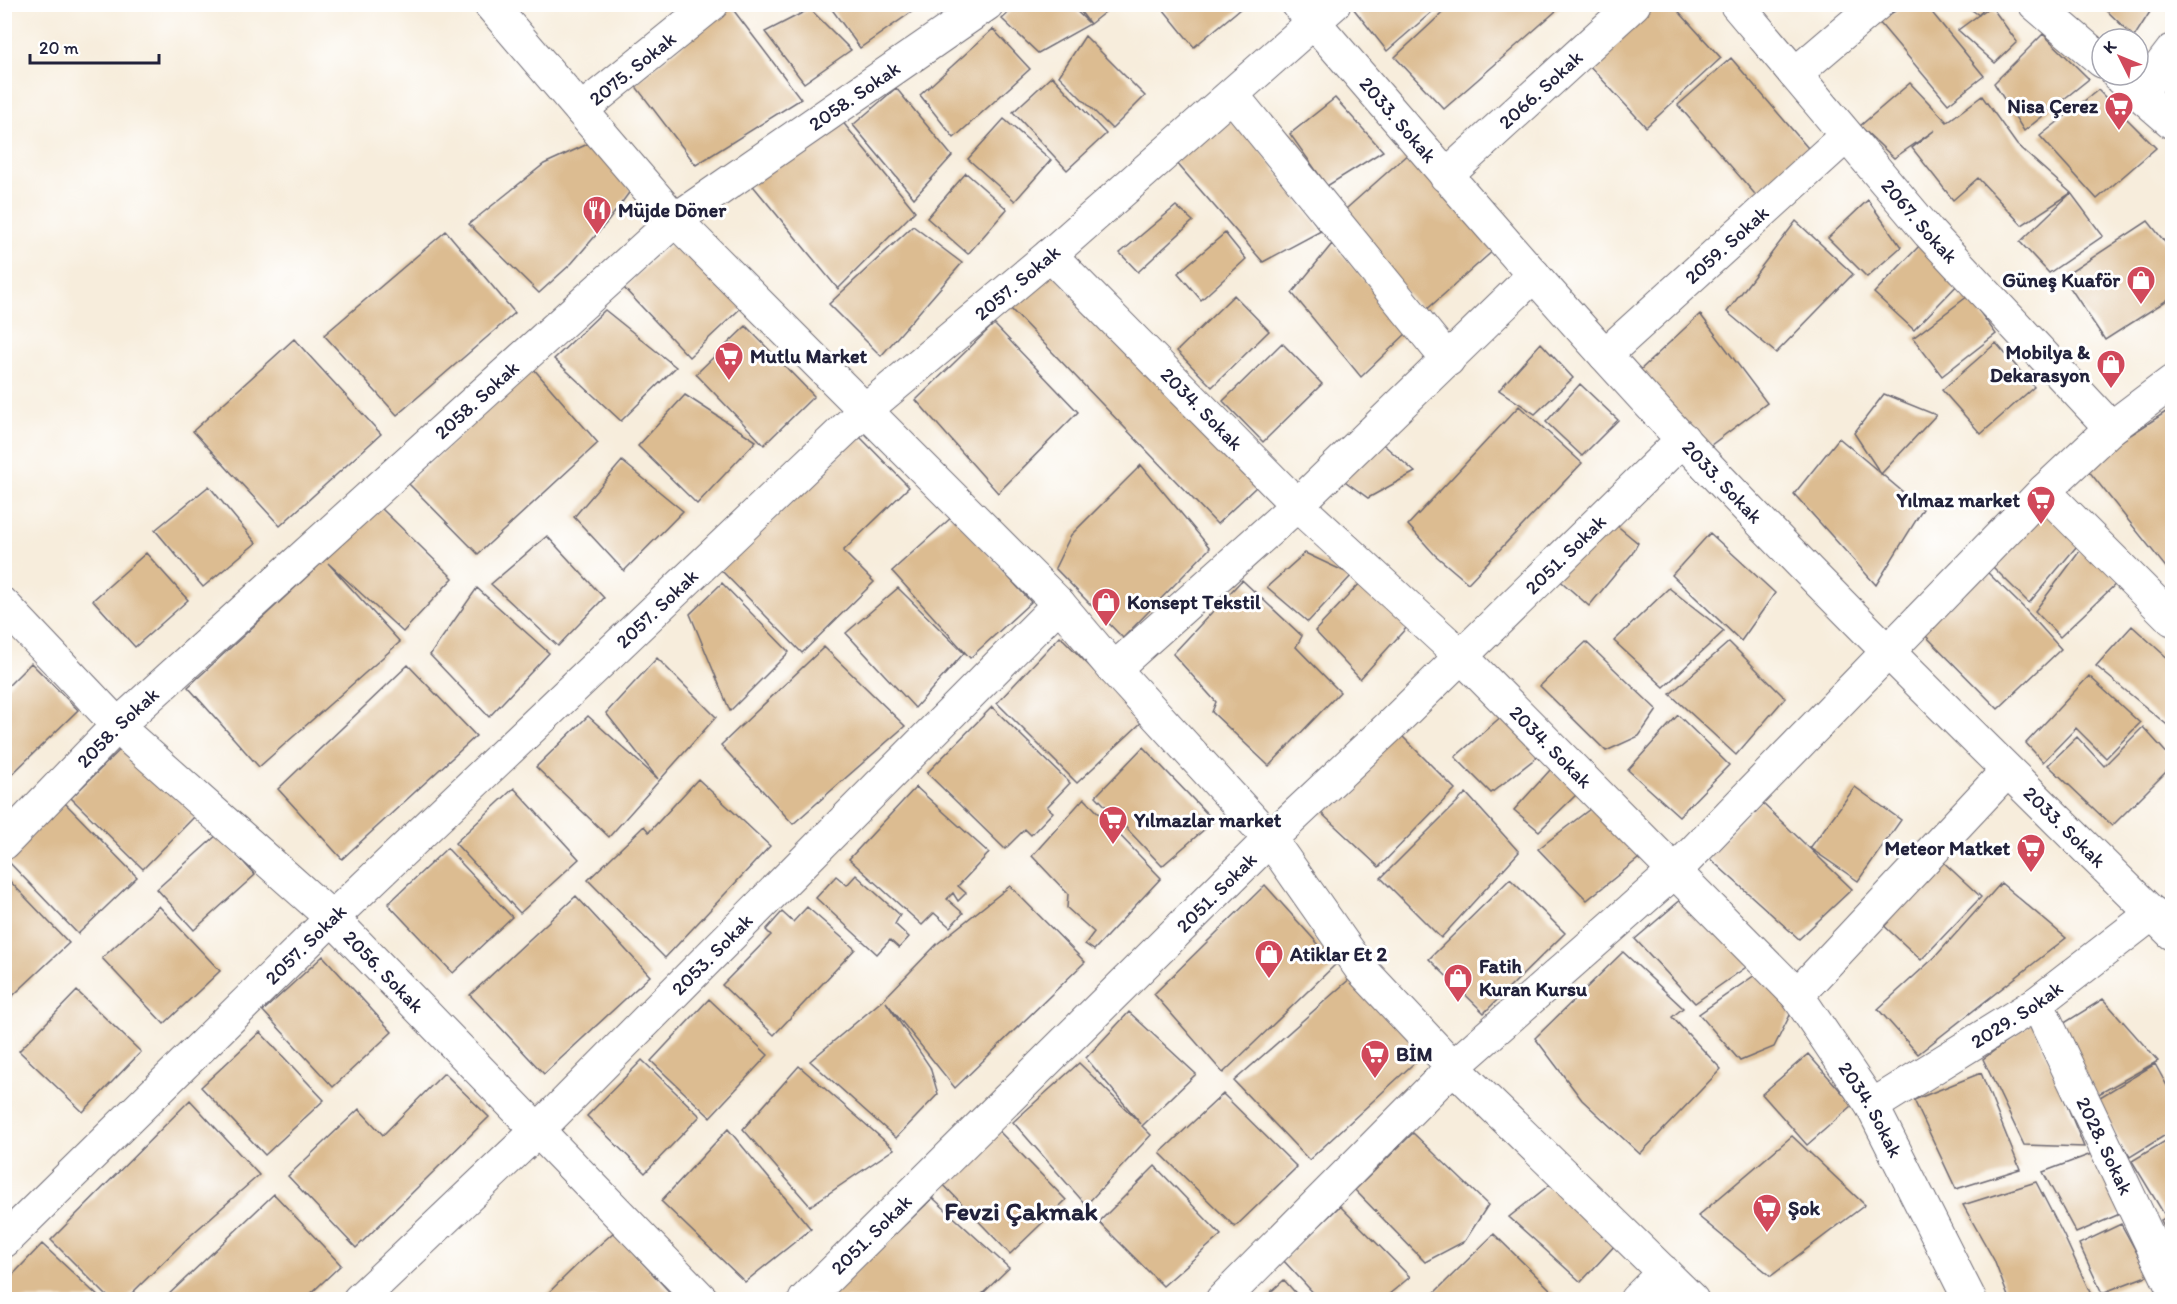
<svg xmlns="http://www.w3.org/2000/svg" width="2177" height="1304" viewBox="0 0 2177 1304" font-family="Itim,sans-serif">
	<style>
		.building { fill: #dcbc91 }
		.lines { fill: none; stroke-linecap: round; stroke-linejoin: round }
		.street-casing { stroke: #6d6973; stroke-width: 35 }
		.street { stroke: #fff; stroke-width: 33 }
		.labels { text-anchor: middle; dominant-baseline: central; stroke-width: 6; stroke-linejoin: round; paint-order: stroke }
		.street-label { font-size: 20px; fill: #22223b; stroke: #fff }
		.poi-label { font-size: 20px; font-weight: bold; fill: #22223b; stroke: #fff; text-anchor: start }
		.district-label { font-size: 26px; font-weight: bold; fill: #22223b; stroke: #fff }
	</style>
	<rect width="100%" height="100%" fill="#fff"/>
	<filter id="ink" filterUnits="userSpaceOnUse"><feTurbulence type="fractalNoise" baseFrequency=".0167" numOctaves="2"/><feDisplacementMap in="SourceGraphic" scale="12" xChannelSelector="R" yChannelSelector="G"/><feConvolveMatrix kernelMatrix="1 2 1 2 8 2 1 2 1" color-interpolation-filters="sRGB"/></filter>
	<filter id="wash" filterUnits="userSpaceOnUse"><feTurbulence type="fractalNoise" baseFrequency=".008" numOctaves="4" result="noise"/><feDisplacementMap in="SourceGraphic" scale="24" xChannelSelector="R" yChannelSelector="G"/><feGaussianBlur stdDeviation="1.35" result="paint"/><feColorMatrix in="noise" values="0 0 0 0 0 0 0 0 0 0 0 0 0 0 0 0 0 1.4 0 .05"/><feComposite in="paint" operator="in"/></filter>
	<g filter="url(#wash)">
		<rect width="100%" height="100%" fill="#f7eddc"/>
		<g id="blocks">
			<path class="building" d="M828,4H923L860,48Z
				M1018,4H1069L1090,24L1075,4H1115L1090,24L1038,53L1002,19Z
				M1159,4H1246L1194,47Z
				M1357,4H1441L1387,51L1353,8Z
				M1452,4H1564L1444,109L1395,57Z
				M1648,4H1672L1721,58L1646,127L1586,62Z
				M1907,4H1925L1984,76L1948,104L1878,21Z
				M1963,4H1986L1979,15Z
				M2100,4H2155L2134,37Z
				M1991,6L2017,42L1995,63L1958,30Z
				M731,7L801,99L696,165L634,84Z
				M810,9L851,50L804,83L765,32Z
				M993,29L1030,69L954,138L920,95Z
				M2043,34L2089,79L2024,131L1994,83Z
				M1085,36L1145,96L1112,129L1059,76Z
				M1731,58L1813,154L1760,200L1678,105Z
				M1052,76L1106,134L1067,170L1013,112Z
				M1910,83L1947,122L1982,96L2017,145L2071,193L2103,236L2049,273L2020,242L2071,193L2022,225L1978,178L1953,200L1912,148L1935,130L1894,158L1860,126Z
				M896,88L952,156L914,198L853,125Z
				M2098,90L2156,148L2097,199L2040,136Z
				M1335,98L1383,151L1327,186L1290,134Z
				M1231,111L1321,231L1263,262L1175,161Z
				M1004,119L1051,160L1015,201L968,159Z
				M841,120L915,211L838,289L749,181Z
				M590,143L631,190L609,220L572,263L539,293L469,224L544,164Z
				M1410,152L1495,249L1424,312L1338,216Z
				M966,173L1007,209L968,254L927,218Z
				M1868,200L1901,247L1867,277L1828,238Z
				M1176,206L1193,221L1138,272L1120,253Z
				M1796,221L1853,274L1776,353L1727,312Z
				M2148,221L2172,251V297L2105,340L2063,277Z
				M913,226L962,263L881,356L829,304Z
				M446,231L515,313L397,415L324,335Z
				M1225,233L1246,259L1201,300L1178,273Z
				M677,239L742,307L689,357L624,288Z
				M1922,243L1962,280L1914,330L1874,293Z
				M1332,244L1410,330L1361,377L1292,293Z
				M1050,270L1257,486L1217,524L1010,308Z
				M1234,295L1269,331L1212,387L1177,351Z
				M1968,296L1996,334L1942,376L1913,338Z
				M605,310L676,367L621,421L554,359Z
				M1700,314L1767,403L1703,451L1637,373Z
				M994,324L1078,412L998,493L916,400Z
				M746,326L814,396L764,445L696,374Z
				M294,339L381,434L280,526L193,431Z
				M1282,343L1322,384L1263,442L1223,401Z
				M1541,343L1573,378L1535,414L1499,390Z
				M1996,343L2034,387L1981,434L1942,390Z
				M532,367L598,443L478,554L409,484Z
				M1580,384L1618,420L1582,456L1546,422Z
				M1884,394L1936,415L1881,474L1854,433Z
				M685,395L756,441L697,504L638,446Z
				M1519,406L1582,463L1468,583L1435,555L1408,525Z
				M2172,408V566L2168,570L2084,465Z
				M859,436L909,487L843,551L874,582L802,653L721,570Z
				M1839,438L1923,509L1876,585L1794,494Z
				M1377,439L1415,472L1368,498L1342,479Z
				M622,461L683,511L624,571L574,517Z
				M1141,465L1210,548L1123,638L1055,568L1071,535Z
				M209,486L256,543L203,587L155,530Z
				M2041,501L2082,540L2029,603L1985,559Z
				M381,508L453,578L403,632L328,563L400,642L259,767L188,687Z
				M953,516L1031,602L970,658L892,571Z
				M1609,519L1638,543L1632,554L1589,606L1555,576Z
				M1710,533L1775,593L1741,641L1672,575Z
				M547,536L604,598L558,646L491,584Z
				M2085,544L2119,581L2060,637L2035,611Z
				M146,553L188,600L135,647L93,600Z
				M1305,553L1352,575L1308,622L1267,587Z
				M1984,569L2023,607L2061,649L1998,709L1918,628Z
				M1242,580L1302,636L1296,647L1340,692L1269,766L1212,712L1216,702L1173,654Z
				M1363,580L1408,626L1360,679L1315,631Z
				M722,583L789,652L730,711L690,614Z
				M477,588L549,653L489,717L430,655Z
				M898,588L964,653L915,708L846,633Z
				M1669,588L1724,631L1664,687L1614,641Z
				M2132,626L2172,662V729L2096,666Z
				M1060,636L1143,721L1077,783L997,703Z
				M1586,642L1657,710L1639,736L1606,751L1540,686Z
				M1729,642L1785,698L1736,755L1670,694Z
				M824,647L905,726L793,824L721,745Z
				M657,658L716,717L609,837L536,767L588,716L658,779L606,713Z
				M31,663L78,710L4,782V690Z
				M408,665L476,736L342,859L278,789Z
				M2089,676L2140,723L2106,758L2076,728L2043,762L2026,743Z
				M992,707L1070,783L1047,807L1053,812L1031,835L1025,829L1005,849L927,773Z
				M1503,715L1541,754L1491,793L1455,757Z
				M1678,715L1729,765L1679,816L1628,770Z
				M1391,725L1455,789L1379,867L1318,810Z
				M2143,727L2172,759V766L2112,826L2048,765L2077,737L2104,766Z
				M131,739L201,810L143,869L71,798Z
				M1143,747L1214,821L1162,866L1096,796Z
				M1551,769L1579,792L1539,831L1514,810Z
				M698,779L770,846L665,958L588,880L644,826L649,832Z
				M916,787L989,853L958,886L966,893L958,901L953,893L947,899L963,913L950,927L934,913L922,925L849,859Z
				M1855,787L1901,820L1858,881L1810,848Z
				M514,788L579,859L520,913L455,843Z
				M1466,793L1519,852L1441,938L1381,878Z
				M1084,798L1161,878L1094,950L1085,944L1094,932L1067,908L1068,894L1032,856Z
				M1760,801L1852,889L1799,939L1708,857Z
				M65,803L137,877L78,934L6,859Z
				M1594,806L1643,855L1587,900L1538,849Z
				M218,834L255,875L194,930L157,889Z
				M447,848L512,917L453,973L388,904Z
				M1939,858L1981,897L1921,960L1879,921Z
				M4,875L69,943L4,1004Z
				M856,875L900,915L895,924L909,937L899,948L890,940L877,954L816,898L836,876L847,885Z
				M1510,879L1565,933L1484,1013L1429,959Z
				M2001,883L2066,938L1918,1054L1878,1009L1935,957Z
				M1265,885L1336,964L1223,1073L1154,994Z
				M1010,886L1085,962L955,1088L886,1002L930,1067L938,1094L896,1138L810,1061L884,999L937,944Z
				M576,896L650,976L544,1074L470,995Z
				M1683,898L1752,963L1695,1003L1635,939Z
				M159,906L220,971L164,1024L102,958Z
				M807,907L855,949L774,1035L722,985L771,935L766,930L782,912L793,922Z
				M1623,952L1683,1008L1672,1017L1721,1069L1640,1154L1582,1100L1535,1038Z
				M323,956L392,1032L333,1087L263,1011Z
				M1361,969L1424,1054L1309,1160L1234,1081Z
				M1758,973L1792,1011L1774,1047L1740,1061L1699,1014Z
				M77,991L141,1052L83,1112L19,1051Z
				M709,999L768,1055L710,1117L651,1061Z
				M2103,999L2158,1061L2097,1095L2058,1027Z
				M1129,1012L1196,1074L1142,1126L1151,1135L1086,1205L1013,1122L1079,1063L1141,1124L1086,1058Z
				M2033,1022L2084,1147L2024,1145L1983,1059Z
				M260,1032L324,1100L265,1155L201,1087Z
				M1808,1054L1853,1105L1807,1145L1762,1094Z
				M642,1060L700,1116L645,1173L587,1116Z
				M2155,1064L2172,1095V1131L2130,1157L2095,1100Z
				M799,1066L894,1149L810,1206L743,1129Z
				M444,1073L489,1117L356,1248L288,1176L359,1109L383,1135Z
				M1981,1073L2020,1169L1956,1189L1914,1100Z
				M1223,1094L1297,1167L1235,1227L1160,1153Z
				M190,1100L259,1175L191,1235L126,1299H110L51,1240Z
				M996,1128L1066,1200L1010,1254L940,1181Z
				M728,1129L811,1229L745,1282L661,1201Z
				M1413,1133L1488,1205L1465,1241L1425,1262L1355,1190Z
				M1792,1136L1865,1205L1771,1276L1698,1216Z
				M2172,1137V1209L2164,1214L2132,1161Z
				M2094,1153L2122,1213L2076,1233L2043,1172Z
				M1155,1166L1221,1235L1163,1286L1099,1222Z
				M2036,1182L2064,1236L2093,1299H2009L1994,1260L1963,1205Z
				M1552,1183L1617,1243L1581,1282L1509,1217Z
				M274,1194L341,1265L305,1299H164Z
				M933,1198L1009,1268L977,1299H827Z
				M1340,1206L1410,1277L1383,1299H1319L1283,1260Z
				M2172,1214V1242L2161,1220Z
				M2121,1224L2149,1275L2102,1293L2079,1244Z
				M614,1232L676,1299H542L577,1265Z
				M1494,1234L1560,1299H1428Z
				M42,1244L101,1299H4V1284Z
				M1284,1280L1301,1299H1263Z"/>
		</g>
	</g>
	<g filter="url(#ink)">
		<use href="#blocks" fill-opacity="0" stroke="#6d6973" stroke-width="1.5"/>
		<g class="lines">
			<g class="street-casing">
				<g id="street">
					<path d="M490,4L675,220L1059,604L1114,669L1270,839L1361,969L1453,1067L1692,1300"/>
					<path id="s1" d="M1298,4C1424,149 1549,296 1680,437C1839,607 2007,769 2172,933"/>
					<path id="s2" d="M1736,4L1929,233L2111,428"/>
					<path d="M2035,4L2102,61"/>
					<path d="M1795,74L1877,4"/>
					<path d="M2118,75L2172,122"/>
					<path d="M2140,93L2172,51"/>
					<path d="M1232,95L1448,360"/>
					<path id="s3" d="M581,110L712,4"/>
					<path id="s4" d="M1446,176L1634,4"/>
					<path id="s5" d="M1050,255L1297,505L1461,656L1797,995L1872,1106L1970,1300"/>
					<path id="s6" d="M1605,355L1846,136"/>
					<path d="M2044,491L2172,619"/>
					<path id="s7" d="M4,605L131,739L332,918L702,1300"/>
					<path d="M1114,669L1297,505L1534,275"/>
					<path id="s8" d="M4,843L119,724L675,220L987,4"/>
					<path d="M1797,995L2007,771"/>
					<path id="s9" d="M2037,1003L2172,1287"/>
					<path id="s10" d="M1872,1106L2037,1003L2153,913"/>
					<path id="s11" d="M4,1241L332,918L864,411L1050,255L1334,4"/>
					<path id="s12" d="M359,1300L537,1131L1059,604"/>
					<path id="s13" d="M805,1300L1270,839L1391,725L1683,439"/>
					<path d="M1222,1300L1453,1067L1675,871L2044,491L2111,428L2172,382"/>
					<path d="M1636,1300L1664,1272"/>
				</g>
			</g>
			<use href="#street" class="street"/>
		</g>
	</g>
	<defs>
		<g id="supermarket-pin" transform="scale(1.5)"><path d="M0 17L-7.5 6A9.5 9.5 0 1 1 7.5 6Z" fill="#d1495b" stroke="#fff"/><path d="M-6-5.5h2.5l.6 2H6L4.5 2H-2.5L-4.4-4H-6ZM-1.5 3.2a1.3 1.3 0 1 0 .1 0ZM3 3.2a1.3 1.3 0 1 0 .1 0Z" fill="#fff"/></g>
		<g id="restaurant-pin" transform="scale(1.5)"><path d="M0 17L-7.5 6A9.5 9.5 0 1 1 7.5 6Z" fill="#d1495b" stroke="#fff"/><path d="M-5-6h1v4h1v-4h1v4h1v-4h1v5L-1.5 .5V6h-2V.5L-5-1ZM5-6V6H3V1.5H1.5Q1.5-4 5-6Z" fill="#fff"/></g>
		<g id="shop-pin" transform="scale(1.5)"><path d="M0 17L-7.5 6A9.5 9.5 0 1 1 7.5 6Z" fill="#d1495b" stroke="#fff"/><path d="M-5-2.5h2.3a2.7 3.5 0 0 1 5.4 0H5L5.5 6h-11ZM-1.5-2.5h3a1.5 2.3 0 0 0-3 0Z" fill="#fff"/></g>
	</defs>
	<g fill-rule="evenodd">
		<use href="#supermarket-pin" x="2119" y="106"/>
		<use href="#restaurant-pin" x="597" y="210"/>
		<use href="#shop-pin" x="2141" y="280"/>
		<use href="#supermarket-pin" x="729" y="356"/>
		<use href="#shop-pin" x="2111" y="364"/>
		<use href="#supermarket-pin" x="2041" y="500"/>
		<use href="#shop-pin" x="1106" y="602"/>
		<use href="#supermarket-pin" x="1113" y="820"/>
		<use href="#supermarket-pin" x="2031" y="848"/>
		<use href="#shop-pin" x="1269" y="954"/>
		<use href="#shop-pin" x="1458" y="978"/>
		<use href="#supermarket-pin" x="1375" y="1054"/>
		<use href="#supermarket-pin" x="1767" y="1208"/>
	</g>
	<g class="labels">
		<g class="street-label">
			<text stroke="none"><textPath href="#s3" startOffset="66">2075. Sokak</textPath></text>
			<text stroke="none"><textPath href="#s4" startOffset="128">2066. Sokak</textPath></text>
			<text stroke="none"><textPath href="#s8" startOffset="1134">2058. Sokak</textPath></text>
			<text stroke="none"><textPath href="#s1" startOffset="153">2033. Sokak</textPath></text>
			<text stroke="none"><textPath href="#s2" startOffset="284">2067. Sokak</textPath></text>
			<text stroke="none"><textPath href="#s6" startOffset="164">2059. Sokak</textPath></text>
			<text stroke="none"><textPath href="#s11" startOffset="1395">2057. Sokak</textPath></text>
			<text stroke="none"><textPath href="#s8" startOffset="648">2058. Sokak</textPath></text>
			<text stroke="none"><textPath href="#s5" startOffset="216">2034. Sokak</textPath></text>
			<text stroke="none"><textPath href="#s1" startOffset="639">2033. Sokak</textPath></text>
			<text stroke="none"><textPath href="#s13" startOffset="1065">2051. Sokak</textPath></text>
			<text stroke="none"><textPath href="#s11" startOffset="909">2057. Sokak</textPath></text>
			<text stroke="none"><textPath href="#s8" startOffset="162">2058. Sokak</textPath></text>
			<text stroke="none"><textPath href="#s5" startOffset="702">2034. Sokak</textPath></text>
			<text stroke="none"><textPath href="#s1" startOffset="1125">2033. Sokak</textPath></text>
			<text stroke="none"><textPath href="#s13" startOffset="579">2051. Sokak</textPath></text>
			<text stroke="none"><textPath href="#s11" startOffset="423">2057. Sokak</textPath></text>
			<text stroke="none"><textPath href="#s12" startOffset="494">2053. Sokak</textPath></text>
			<text stroke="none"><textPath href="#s7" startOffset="528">2056. Sokak</textPath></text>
			<text stroke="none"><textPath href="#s10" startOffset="171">2029. Sokak</textPath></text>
			<text stroke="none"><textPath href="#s5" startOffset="1188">2034. Sokak</textPath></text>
			<text stroke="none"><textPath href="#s9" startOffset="158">2028. Sokak</textPath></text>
			<text stroke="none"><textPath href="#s13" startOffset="93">2051. Sokak</textPath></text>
		</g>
		<g class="poi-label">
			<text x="2098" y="106" text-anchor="end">Nisa Çerez</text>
			<text x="618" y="210">Müjde Döner</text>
			<text x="2120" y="280" text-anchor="end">Güneş Kuaför</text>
			<text x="2090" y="352" text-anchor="end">Mobilya &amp;<tspan x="2090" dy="23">Dekarasyon</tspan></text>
			<text x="750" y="356">Mutlu Market</text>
			<text x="2020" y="500" text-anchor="end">Yılmaz market</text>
			<text x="1127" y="602">Konsept Tekstil</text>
			<text x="1134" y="820">Yılmazlar market</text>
			<text x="2010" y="848" text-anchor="end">Meteor Matket</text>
			<text x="1290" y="954">Atiklar Et 2</text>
			<text x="1479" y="966">Fatih<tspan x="1479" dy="23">Kuran Kursu</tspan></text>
			<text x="1396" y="1054">BİM</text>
			<text x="1788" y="1208">Şok</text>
		</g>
		<g class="district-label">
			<text x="1021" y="1211">Fevzi Çakmak</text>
		</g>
	</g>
	<rect width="2177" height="1304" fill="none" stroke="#fff" stroke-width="24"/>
	<g transform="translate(2120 57) rotate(313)"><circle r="28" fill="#ffffff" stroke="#a7a7b1" stroke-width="1.5"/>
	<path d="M0-4.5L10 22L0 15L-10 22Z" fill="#d1495b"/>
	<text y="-9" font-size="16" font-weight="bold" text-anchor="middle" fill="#22223b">K</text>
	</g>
	<path d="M30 54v9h129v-9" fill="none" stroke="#22223b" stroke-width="3"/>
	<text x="39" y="54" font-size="18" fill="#22223b" stroke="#ffffff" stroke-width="4.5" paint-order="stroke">20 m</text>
</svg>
